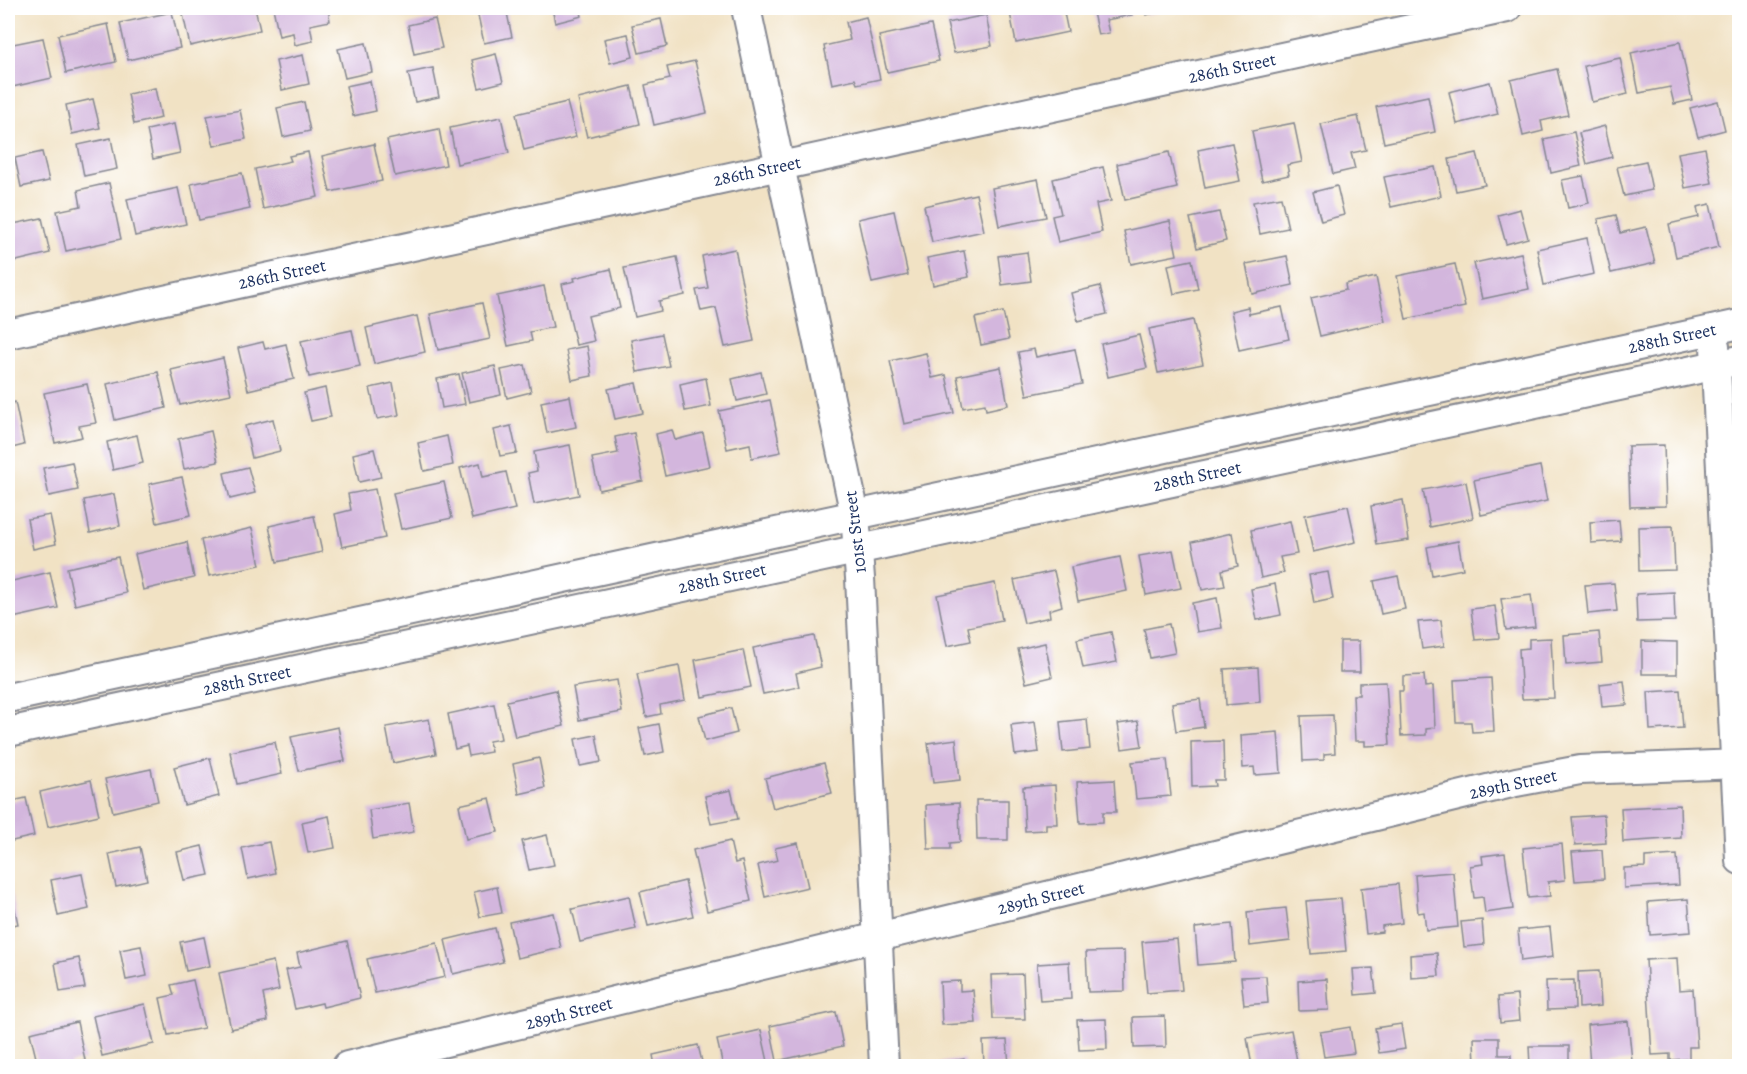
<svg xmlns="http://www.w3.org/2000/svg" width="1747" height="1074" viewBox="0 0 1747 1074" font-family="Alegreya,serif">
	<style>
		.building { fill: #d3b6dd }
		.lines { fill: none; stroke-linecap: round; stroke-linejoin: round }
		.minor-casing { stroke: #868891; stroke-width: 32 }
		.minor { stroke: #fff; stroke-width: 28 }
		.labels { text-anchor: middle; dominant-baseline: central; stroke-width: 4.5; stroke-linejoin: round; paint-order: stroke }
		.street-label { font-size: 18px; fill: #1b2f5e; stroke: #fff }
	</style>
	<rect width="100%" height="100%" fill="#fff"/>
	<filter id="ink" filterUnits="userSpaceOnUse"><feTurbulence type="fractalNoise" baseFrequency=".0167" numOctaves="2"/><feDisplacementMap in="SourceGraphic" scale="12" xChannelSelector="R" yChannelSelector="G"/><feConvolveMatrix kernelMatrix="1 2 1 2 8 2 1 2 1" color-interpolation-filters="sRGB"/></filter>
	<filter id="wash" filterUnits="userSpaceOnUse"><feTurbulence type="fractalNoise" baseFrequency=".008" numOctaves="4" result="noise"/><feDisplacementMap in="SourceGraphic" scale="24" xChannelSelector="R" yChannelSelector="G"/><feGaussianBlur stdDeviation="1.35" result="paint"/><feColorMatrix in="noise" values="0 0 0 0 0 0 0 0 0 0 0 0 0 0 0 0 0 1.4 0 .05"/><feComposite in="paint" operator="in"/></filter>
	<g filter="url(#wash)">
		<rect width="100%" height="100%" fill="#f1e2c4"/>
		<g id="blocks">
			<path class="building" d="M196,8H255L260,30L190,46L182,10Z
				M273,8H328L330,21L310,25L313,41L295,45L293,33L279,36Z
				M496,8H506L512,37L484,43L477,11Z
				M552,8H580L582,16L555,23Z
				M1009,8H1063L1068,32L1016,43Z
				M1092,8H1130L1132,15L1106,20L1109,33L1098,35Z
				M1144,8H1174L1146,15Z
				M172,12L180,48L128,60L120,23Z
				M986,15L992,46L954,53L947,23Z
				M866,17L880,79L857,84L855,79L832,84L824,46L850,40L846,22Z
				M435,19L442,48L414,54L408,25Z
				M661,19L667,46L639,53L632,25Z
				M108,24L116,62L66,73L58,35Z
				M931,25L939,61L887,72L879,36Z
				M628,34L633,57L610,63L604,39Z
				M43,38L52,78L8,88V45Z
				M1680,42L1692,100L1674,104L1670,87L1639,93L1631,53Z
				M366,43L372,72L345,78L338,49Z
				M496,54L503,82L479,88L472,60Z
				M303,55L309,84L282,90L276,61Z
				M1620,58L1628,94L1592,102L1584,66Z
				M695,61L707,113L654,125L645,85L670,79L667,67Z
				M433,68L439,97L415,102L408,73Z
				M1557,69L1568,115L1541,121L1543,131L1523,136L1511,80Z
				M370,81L376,111L353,116L346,86Z
				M1490,82L1498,114L1457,124L1449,92Z
				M631,86L640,124L587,137L578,99Z
				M155,88L161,118L134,124L128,94Z
				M1428,96L1435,132L1384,143L1376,107Z
				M93,99L100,128L72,134L66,105Z
				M1718,101L1725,130L1698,137L1690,108Z
				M304,102L310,131L283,137L277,108Z
				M567,102L576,137L524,150L516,114Z
				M240,110L246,139L214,146L207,116Z
				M1358,116L1366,150L1351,153L1355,169L1333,174L1321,124Z
				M501,117L509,153L457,164L450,128Z
				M1294,123L1302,162L1287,165L1289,175L1262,181L1252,131Z
				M174,124L180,153L153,159L147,130Z
				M1605,126L1612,157L1587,164L1579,133Z
				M439,129L446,165L395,176L387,140Z
				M1574,132L1581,166L1551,173L1544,139Z
				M111,138L117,169L84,176L78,145Z
				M1232,143L1240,181L1205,188L1198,150Z
				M374,144L382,181L330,192L322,156Z
				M1705,148L1712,183L1685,188L1678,153Z
				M42,152L49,181L21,187L15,158Z
				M308,152L318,197L263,209L255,169L291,161L289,156Z
				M1169,152L1177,188L1125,200L1117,164Z
				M1477,153L1485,185L1456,191L1449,159Z
				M1646,161L1652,190L1624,196L1617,167Z
				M1103,167L1111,201L1096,204L1102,232L1058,242L1052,216L1061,214L1053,179Z
				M1435,167L1441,196L1391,207L1384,177Z
				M242,173L250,209L199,220L191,184Z
				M1583,176L1589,203L1568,208L1562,180Z
				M1038,179L1046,217L999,226L992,188Z
				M109,183L121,239L66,251L57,211L81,206L78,190Z
				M1337,186L1344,215L1321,221L1313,192Z
				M178,188L186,224L135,236L127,199Z
				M976,194L984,231L932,242L924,206Z
				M1281,197L1288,228L1260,234L1253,202Z
				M1710,204L1719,247L1676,257L1669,224L1699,217L1697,207Z
				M1520,209L1528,238L1506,244L1498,215Z
				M894,211L908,275L872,283L858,219Z
				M1219,212L1226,241L1197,248L1190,218Z
				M1616,215L1620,233L1646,227L1655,263L1611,273L1598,219Z
				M42,218L50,253L8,263V225Z
				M1170,221L1177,255L1131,264L1124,231Z
				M1587,238L1594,274L1544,285L1537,249Z
				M735,249L754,341L725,347L716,308L701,311L696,290L708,288L702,256Z
				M964,251L969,277L933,285L927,258Z
				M1027,252L1031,281L1002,285L998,256Z
				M1521,253L1529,289L1482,299L1474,263Z
				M1287,256L1293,285L1252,294L1246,264Z
				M677,257L685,295L659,301L661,311L635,317L624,268Z
				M1192,260L1198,289L1174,294L1168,265Z
				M1455,264L1465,307L1406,319L1397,276Z
				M611,269L620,308L588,316L594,341L576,345L562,284L575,281L574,278Z
				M1376,277L1385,321L1320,336L1311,298L1346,290L1345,284Z
				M544,286L553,327L530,332L532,341L508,346L497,296Z
				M1100,286L1107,314L1078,321L1071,293Z
				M482,303L490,339L438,350L430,314Z
				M1248,307L1249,314L1282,307L1289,339L1239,350L1231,311Z
				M1003,312L1009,339L981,345L975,318Z
				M417,316L425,352L374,364L366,328Z
				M1193,320L1203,364L1158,373L1149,329Z
				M352,330L360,366L309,377L301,341Z
				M662,334L669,366L637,372L631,340Z
				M1139,335L1147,368L1108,377L1101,344Z
				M263,342L265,349L286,344L294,379L248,390L238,348Z
				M587,346L592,376L572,380L566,350Z
				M1034,349L1036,357L1075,349L1082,384L1027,395L1018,352Z
				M926,353L932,378L946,375L954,413L904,424L890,361Z
				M223,358L231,394L180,405L171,370Z
				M525,365L531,392L507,398L501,370Z
				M495,366L501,395L469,402L462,373Z
				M1001,367L1008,405L986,410L985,404L963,408L957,376Z
				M158,372L166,408L115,420L107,384Z
				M761,372L766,394L737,401L732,379Z
				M459,374L465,404L442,408L437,379Z
				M706,378L711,406L685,411L680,384Z
				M393,383L399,415L377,419L370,388Z
				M636,383L643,413L615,419L608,389Z
				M87,384L96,423L79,426L82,437L55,443L44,393Z
				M325,388L331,417L311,421L304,393Z
				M570,396L576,427L547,433L541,402Z
				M770,400L781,452L752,458L750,444L727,449L719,411Z
				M15,402L24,445L8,449V404Z
				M273,419L280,451L252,458L245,426Z
				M511,426L517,453L500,456L494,430Z
				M672,430L675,440L703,433L710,466L665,476L656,434Z
				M211,431L218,462L184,469L178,439Z
				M634,433L643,481L599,490L592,458L618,453L615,437Z
				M137,435L143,463L113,470L107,442Z
				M447,436L453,465L424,471L418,443Z
				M570,445L579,495L534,504L528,473L537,471L534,452Z
				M1664,445L1666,506L1630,507L1628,446Z
				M374,449L381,477L359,482L353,454Z
				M72,462L78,490L49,496L43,468Z
				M480,463L483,477L506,472L515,509L472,519L460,468Z
				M1540,466L1547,501L1481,515L1474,480Z
				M248,467L255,493L230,499L224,473Z
				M182,477L191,515L157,523L149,484Z
				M444,482L452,518L401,529L393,493Z
				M1466,482L1473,518L1430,527L1423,490Z
				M375,489L385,538L342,547L335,514L351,510L348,494Z
				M114,494L120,526L90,533L84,500Z
				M1403,500L1409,540L1377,545L1371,506Z
				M1348,506L1356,542L1313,552L1305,515Z
				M50,515L56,544L33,549L27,519Z
				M314,516L322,552L277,562L269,526Z
				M1619,520L1621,541L1591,543L1590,522Z
				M1290,521L1297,554L1280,557L1284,573L1261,578L1251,530Z
				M1673,526L1675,570L1639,571L1638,527Z
				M252,528L260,565L209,576L201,540Z
				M1232,533L1238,566L1222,570L1225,586L1202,590L1192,542Z
				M1458,541L1463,569L1432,575L1427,547Z
				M187,542L194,578L143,590L135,554Z
				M1173,550L1181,588L1146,595L1139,556Z
				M118,557L126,593L75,605L67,568Z
				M1120,557L1127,591L1078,601L1071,567Z
				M1054,571L1062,606L1049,610L1050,617L1024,623L1014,580Z
				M50,572L58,608L8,619V582Z
				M1328,572L1333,599L1314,603L1309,575Z
				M1398,576L1405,609L1381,614L1374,581Z
				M995,583L1002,620L968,627L971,641L947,646L937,595Z
				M1614,583L1617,611L1588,614L1585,585Z
				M1275,584L1281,615L1257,620L1251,589Z
				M1674,592L1675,621L1637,622L1636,594Z
				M1531,595L1535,627L1506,630L1501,599Z
				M1217,598L1222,628L1197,632L1192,603Z
				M1495,606L1499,638L1475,640L1471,609Z
				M1441,620L1444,646L1422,649L1418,622Z
				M1169,624L1175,653L1150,658L1144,629Z
				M1111,632L1117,662L1083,668L1077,639Z
				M1599,632L1602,662L1566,665L1564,635Z
				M814,636L821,667L796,673L799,687L763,694L753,648Z
				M1551,638L1554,698L1522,699L1519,649L1529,648V639Z
				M1340,641H1359L1360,672H1340Z
				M1642,641L1677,642V674H1642Z
				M1045,643L1052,677L1026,683L1018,649Z
				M743,650L751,687L702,697L695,660Z
				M679,666L685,700L660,705L661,714L646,717L637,674Z
				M1258,667L1260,702L1226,705L1224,669Z
				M1424,675L1425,687L1433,686L1435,728L1426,729V735L1401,736L1399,691H1403V676Z
				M1491,678L1494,731L1472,732L1471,722H1456L1454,680Z
				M617,680L622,712L579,720L573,687Z
				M1624,681L1627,705L1602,707L1600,684Z
				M1386,682L1390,745L1365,746V741H1355L1353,695H1359V683Z
				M556,690L564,726L515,737L507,701Z
				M1680,690L1683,728L1650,730L1648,692Z
				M1200,699L1204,727L1176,731L1172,703Z
				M494,704L501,739L489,741L491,752L469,756L467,746L455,749L448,714Z
				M731,708L737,733L705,741L699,716Z
				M1333,715L1335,753L1324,754V760L1303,761L1301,716Z
				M429,719L436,754L393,763L386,727Z
				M1087,719L1090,749L1063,752L1060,722Z
				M1138,721L1142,746L1122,749L1118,724Z
				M1035,722L1039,752L1015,755L1011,725Z
				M659,724L664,752L645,756L639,728Z
				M338,727L345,761L299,771L291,737Z
				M1278,732L1281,773L1255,775L1254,767L1243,768L1241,735Z
				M596,735L601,762L580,766L575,739Z
				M956,739L960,780L933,783L928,743Z
				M1223,741L1224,780H1214L1215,786L1192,787L1191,742Z
				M275,742L282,774L237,784L230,752Z
				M210,758L219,796L184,805L174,767Z
				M539,758L545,788L519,794L513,764Z
				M1167,759L1171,796L1136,799L1132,762Z
				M824,763L832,793L773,808L765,778Z
				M151,769L158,801L113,812L105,779Z
				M91,780L99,815L48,827L40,792Z
				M1114,780L1116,812H1103V822L1080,823L1077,782Z
				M1055,785L1057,824H1046V830L1025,831L1023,787Z
				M731,790L738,819L711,824L705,796Z
				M26,798L34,836L8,842V802Z
				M490,798L498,832L466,839L459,805Z
				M976,800H1008V840H977Z
				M409,803L414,832L373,839L369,810Z
				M959,803L960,842L950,843V849H928L926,805Z
				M1680,805L1681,838L1623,842L1621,808Z
				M1604,815L1606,843L1575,845L1572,817Z
				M329,816L335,848L308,853L302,822Z
				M547,835L554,865L529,870L522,841Z
				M730,841L735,863L742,861L751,901L707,911L693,850Z
				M269,842L275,873L248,879L242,848Z
				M798,843L808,887L765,897L758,865L778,860L775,848Z
				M1562,844L1565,880L1548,882L1550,896L1528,898L1523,848Z
				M202,846L209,875L184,880L177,852Z
				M140,847L147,880L116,887L109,854Z
				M1602,850L1604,879L1575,881L1572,852Z
				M1505,853L1513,909L1485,913L1483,897L1474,898L1470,866L1483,864L1482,856Z
				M1677,855L1679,885L1624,888V868L1645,867V857Z
				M1453,872L1458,927L1426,930L1424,912L1418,913L1415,875Z
				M82,874L89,909L58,916L51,880Z
				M8,877L18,924L8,926Z
				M685,881L693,916L648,926L640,892Z
				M1398,884L1402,923L1382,926V932L1366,934L1361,888Z
				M497,887L502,913L480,917L474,892Z
				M629,896L636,929L580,942L572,909Z
				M1341,898L1346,951L1311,954L1306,901Z
				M1688,899L1691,932L1650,935L1648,902Z
				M1286,908L1290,941L1250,946L1247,912Z
				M553,913L561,948L517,958L509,922Z
				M1482,920L1484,945L1464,947L1461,922Z
				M1232,924L1235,962L1198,965L1195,928Z
				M1550,927L1553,957L1521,961L1518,930Z
				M495,928L503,962L453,974L445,940Z
				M204,937L210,966L186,971L180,942Z
				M1177,939L1182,990L1147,993L1142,942Z
				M347,941L360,998L323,1007L322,1003L295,1009L286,970L300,967L297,953Z
				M437,943L445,977L375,993L367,959Z
				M141,946L147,976L126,980L120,950Z
				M1124,951L1125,991L1088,992L1086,952Z
				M1437,953L1439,976L1411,978L1410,955Z
				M79,958L85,988L60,992L55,963Z
				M1677,958L1679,990L1693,989L1697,1047H1689V1059L1670,1060V1054L1652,1055L1646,960Z
				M273,961L279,990L263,994L268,1021L231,1029L219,973Z
				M1069,962L1071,999L1040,1001L1037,964Z
				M1373,968L1376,993L1355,995L1353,969Z
				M1599,971L1601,1006L1579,1008L1578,972Z
				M1023,974L1025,1019H993L991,975Z
				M1266,976L1268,1003L1244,1005L1241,977Z
				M1327,979L1329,1010L1299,1011L1298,981Z
				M193,980L204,1028L168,1035L160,998L174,995L171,985Z
				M1574,980L1575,1009L1547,1010L1546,981Z
				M960,981V991L973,990L976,1023L942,1025L940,982Z
				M1517,995L1519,1021L1500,1023L1498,997Z
				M145,1004L154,1044L102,1056L93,1016Z
				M836,1012L843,1046L777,1061L770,1026Z
				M1165,1016L1166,1047L1134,1048L1133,1017Z
				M1106,1019L1107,1049L1079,1050L1077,1020Z
				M1628,1021L1632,1061L1590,1065L1587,1025Z
				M77,1022L85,1060L70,1063L71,1066H38L30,1033Z
				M1401,1024L1405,1049L1379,1053L1375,1028Z
				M1350,1027L1354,1053L1324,1057L1320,1032Z
				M761,1030L769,1066H723L717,1040Z
				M1291,1030L1297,1061L1267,1066H1252L1247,1038Z
				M1474,1038H1499V1055H1511V1066H1475Z
				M1007,1040L1009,1065L984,1066L983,1041Z
				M698,1045L703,1066H655L653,1055Z
				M1529,1046H1569V1066H1530Z
				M964,1059L965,1066H939V1063Z"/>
		</g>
	</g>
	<g filter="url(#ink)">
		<use href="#blocks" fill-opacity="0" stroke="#868891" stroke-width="1.5"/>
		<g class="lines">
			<g class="minor-casing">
				<path id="minor" d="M746,8L855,515L860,578L884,1066
					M8,334L1507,8
					M1715,346L1740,860
					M8,698L1740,324
					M8,732L1740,360
					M347,1066L1516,782L1580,770L1740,764"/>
			</g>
			<use href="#minor" class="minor"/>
		</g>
	</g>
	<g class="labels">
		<g class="street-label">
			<text transform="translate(1232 68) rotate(-12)">286th Street</text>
			<text transform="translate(757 171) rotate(-12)">286th Street</text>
			<text transform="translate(282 274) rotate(-12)">286th Street</text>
			<text transform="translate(1672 338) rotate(-12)">288th Street</text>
			<text transform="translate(1197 476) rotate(-12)">288th Street</text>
			<text transform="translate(855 532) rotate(-97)">101st Street</text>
			<text transform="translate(722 578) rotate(-12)">288th Street</text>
			<text transform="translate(247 680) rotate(-12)">288th Street</text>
			<text transform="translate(1513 784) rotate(-12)">289th Street</text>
			<text transform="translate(1041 898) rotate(-14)">289th Street</text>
			<text transform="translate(569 1013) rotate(-14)">289th Street</text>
		</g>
	</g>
	<rect width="1747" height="1074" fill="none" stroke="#fff" stroke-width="30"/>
</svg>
